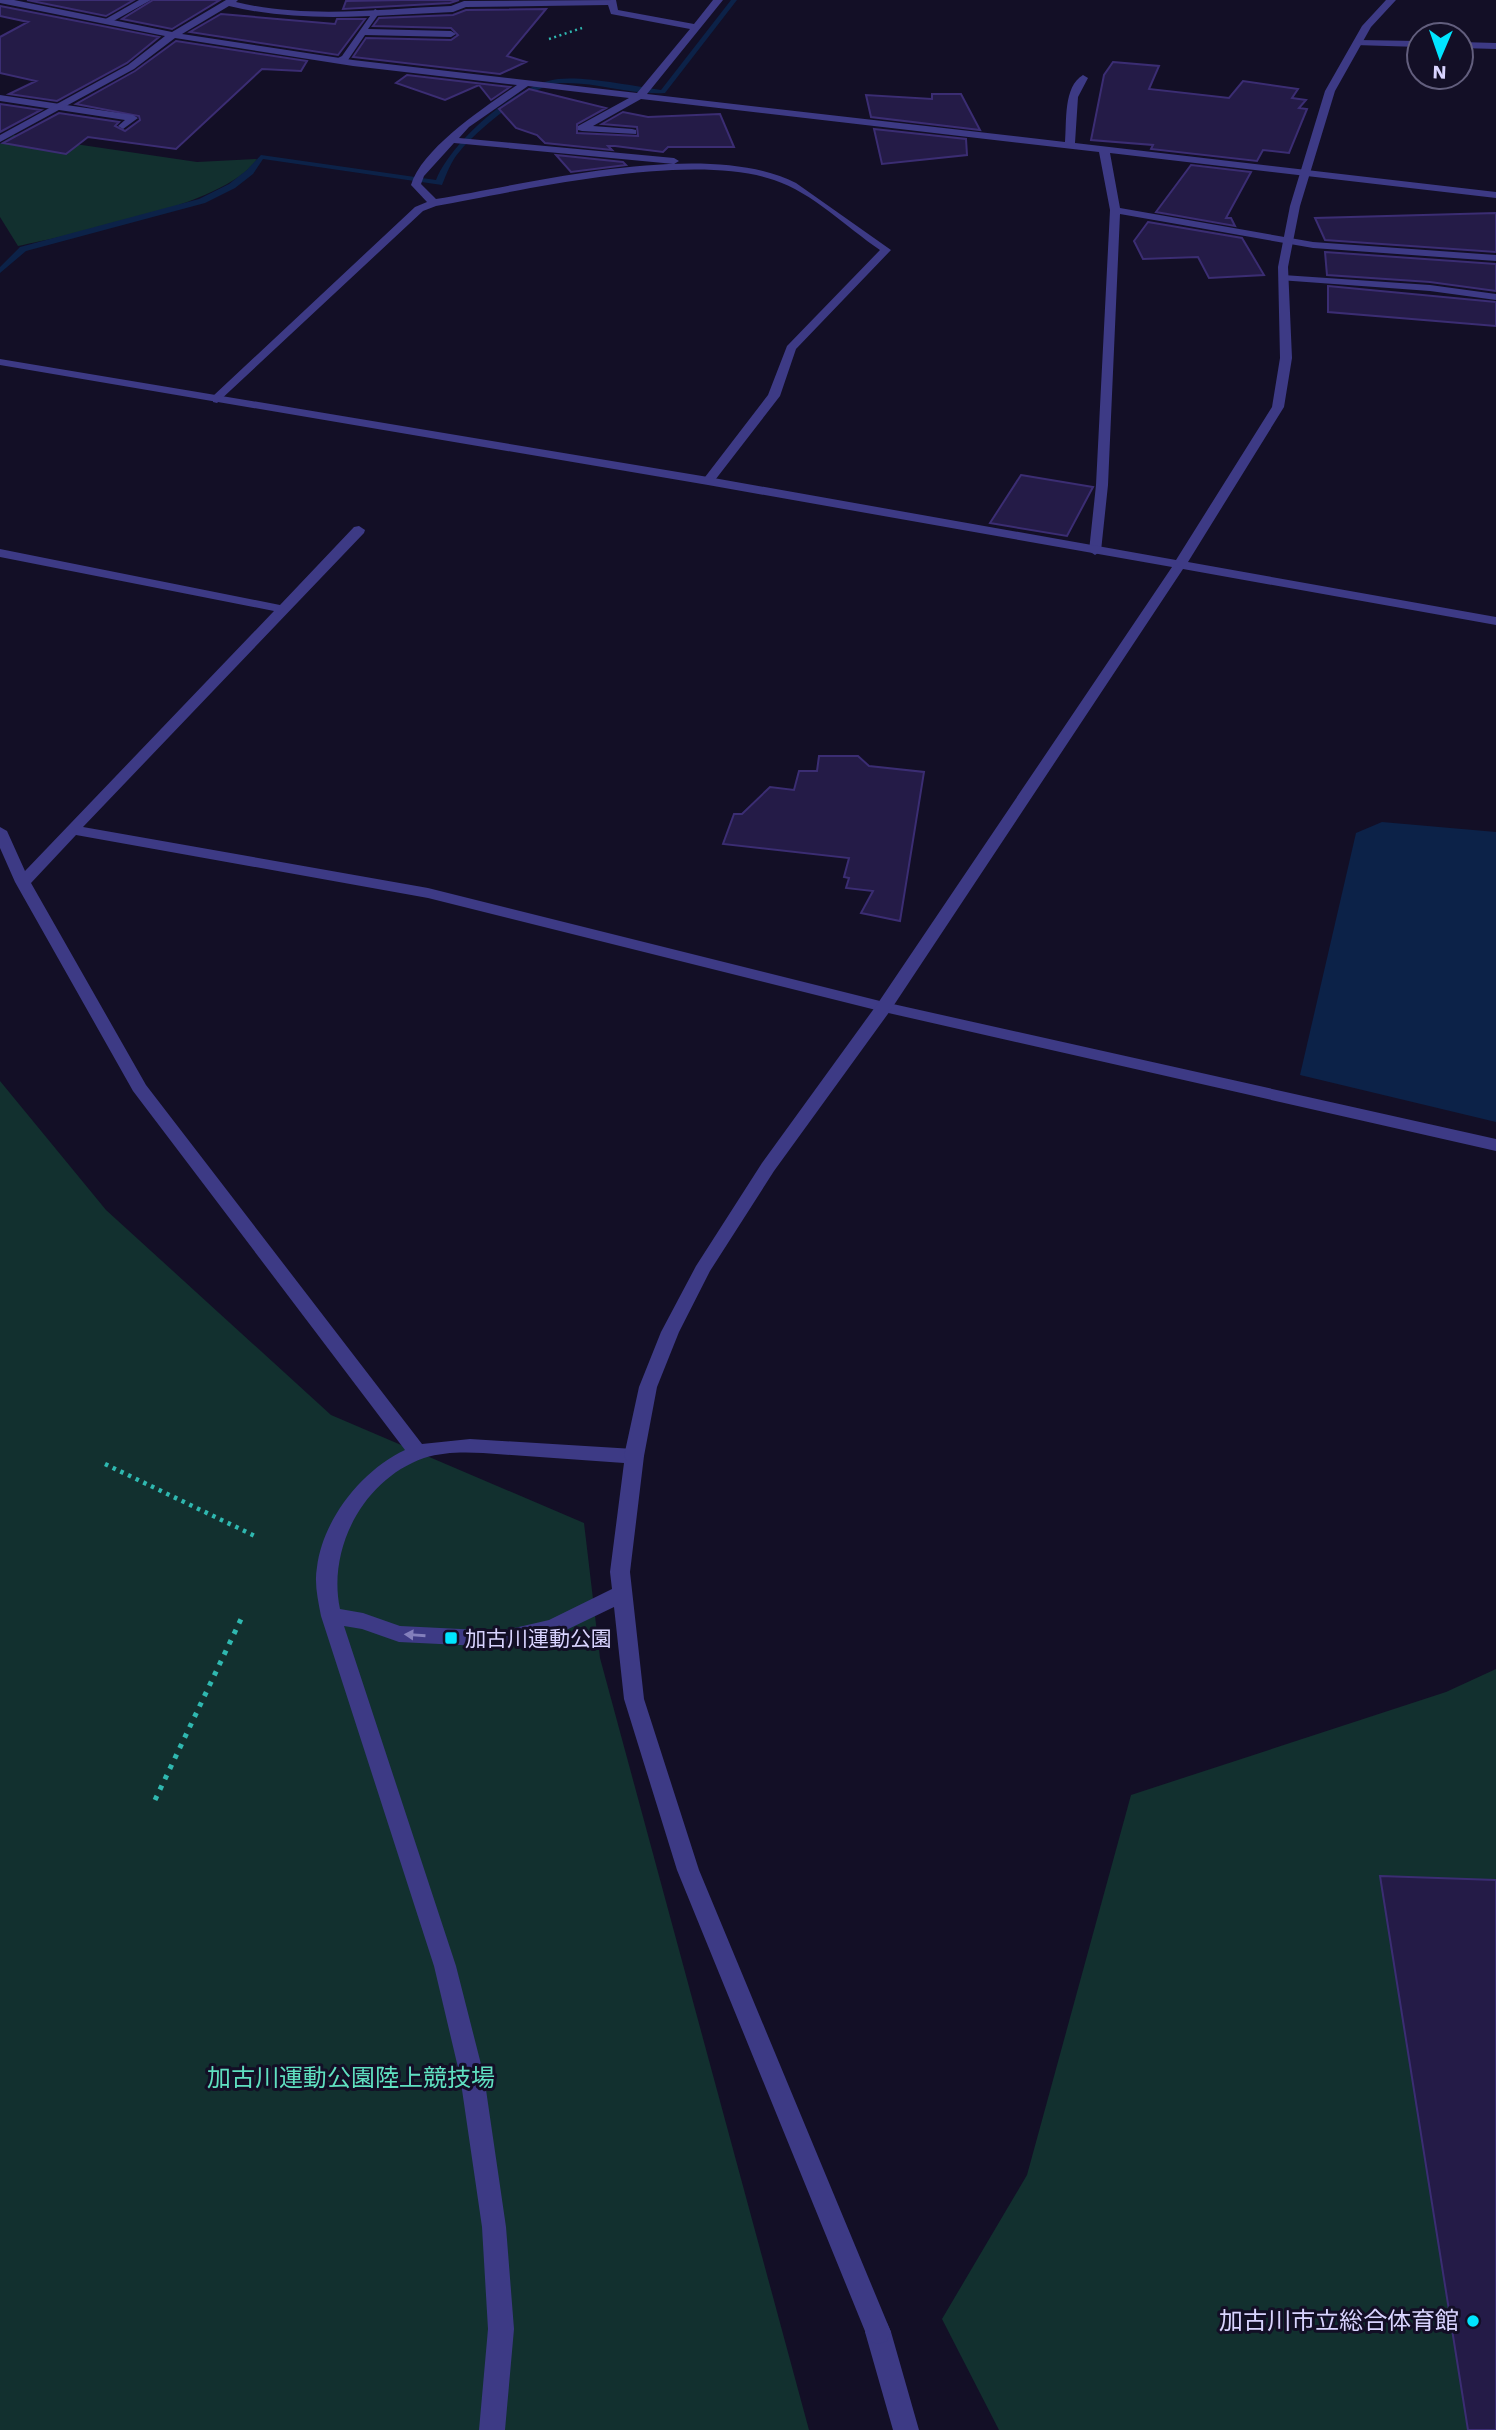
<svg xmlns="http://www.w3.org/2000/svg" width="1496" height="2430" viewBox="0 0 1496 2430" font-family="'Work Sans','Noto Sans JP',sans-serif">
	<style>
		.green { fill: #12302f }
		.water { fill: #0c2248 }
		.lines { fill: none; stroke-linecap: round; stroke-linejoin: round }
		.stream { fill: #0c2248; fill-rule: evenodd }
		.building { fill: #241b47; stroke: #3b2d73; stroke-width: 2 }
		.path-far2 { stroke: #2fb8b0; stroke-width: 2.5; stroke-dasharray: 2 3.5; stroke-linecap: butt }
		.path-far1 { stroke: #2fb8b0; stroke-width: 4.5; stroke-dasharray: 3.5 5; stroke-linecap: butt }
		.path { stroke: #2fb8b0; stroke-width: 5; stroke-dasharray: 4.5 7; stroke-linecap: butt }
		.service { fill: #3d3a85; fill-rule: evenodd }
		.minor { fill: #3d3a85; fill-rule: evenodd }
		.tertiary { fill: #3d3a85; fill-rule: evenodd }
		.oneway { fill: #837fbc }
		.poi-dot { fill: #00e5ff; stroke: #130f26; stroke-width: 2.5 }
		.labels { text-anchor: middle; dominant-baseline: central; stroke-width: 6; stroke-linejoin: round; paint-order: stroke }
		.poi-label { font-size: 21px; fill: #d9d4ff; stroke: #130f26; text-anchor: start }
		.near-park-label { font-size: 24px; fill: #5fe0c0; stroke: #130f26 }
		.near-poi-label { font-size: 24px; fill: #d9d4ff; stroke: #130f26; text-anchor: end }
	</style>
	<rect width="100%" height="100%" fill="#130f26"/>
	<path class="green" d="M14,135L197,162L257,159C227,205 73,234 18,246L0,217V144Z
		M0,1081L106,1210L331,1415L584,1523L600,1658L809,2430H0Z
		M1496,1669V2430H999L942,2319L1027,2175L1131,1795L1446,1692Z"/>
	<path class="water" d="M1382,822L1496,832V1122L1300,1075L1356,833Z"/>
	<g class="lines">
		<path class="stream" d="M731,0H737L665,93C631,95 597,82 562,83C533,83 478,129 460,151C451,161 447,173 442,185L263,159L253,174L235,188L205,203L26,251L0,273V267L20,247L199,199L229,184L247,170L261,155L436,180C451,142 516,84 558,79C585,76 633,86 661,90Z"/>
	</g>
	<path class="building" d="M27,0H134L106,16Z
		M153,0H220L172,29L122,19Z
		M404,0H459L450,3L343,9L346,1Z
		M0,6L159,37L127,63L57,101L9,94L36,81L0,73V37L28,22L0,16Z
		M546,9L507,56L526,62L500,74L353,57L366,38L451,40L458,35L451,28L373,26L379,18L453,15L466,10Z
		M221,14L335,24L337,19H365L338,55L190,32Z
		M176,41L307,61L301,71L262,69L176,149L88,137L66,154L3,143L59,113L119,122L115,126L125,131L140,120L139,116L76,104L135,71Z
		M1113,62L1159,66L1149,89L1229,98L1243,81L1298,89L1292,98L1306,100L1299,108L1307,109L1289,153L1263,150L1257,161L1151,149L1153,145L1091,140L1104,75Z
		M407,75L510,87L491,100L479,85L445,100L396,83Z
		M529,89L606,108L577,124V133L638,136L637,127L602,124L623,112L648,117L720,114L734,147H668L663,152L615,146H608L612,150L545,143L537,135L516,128L499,109Z
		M932,94H961L980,130L871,117L866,95L932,99Z
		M0,104L41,110L0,132Z
		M874,129L966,139L967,155L882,164Z
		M556,155L623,162L626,165L571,172Z
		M1191,165L1251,172L1226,218H1231L1235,226L1156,212Z
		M1496,213V252L1325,240L1315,218Z
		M1148,222L1242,238L1264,275L1209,278L1198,257L1143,259L1134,241Z
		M1325,252L1496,264V291L1430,282L1327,275Z
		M1328,286L1496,302V326L1328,312Z
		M1021,475L1093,487L1067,536L990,523Z
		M819,756H858L869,766L924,772L900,921L861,913L873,891L846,888L849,878L844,877L849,858L723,844L734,814H742L770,787L794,790L799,771H817Z
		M1380,1876L1496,1880V2430H1468Z"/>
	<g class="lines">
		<path class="path-far2" d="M549,39L582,28"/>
		<path class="path-far1" d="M105,1464L257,1537"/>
		<path class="path" d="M155,1800L242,1617"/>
		<path class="service" d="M139,0H151L110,23L102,21Z
			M375,9L380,12L368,29L451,31L456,34L451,37L365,35L348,60L336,63V59L342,56Z
			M0,95L133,115L138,118L123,129L118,126L125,120L0,101Z
			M878,2320L887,2323L891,2332L919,2430H893L865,2332L869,2323Z"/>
		<path class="minor" d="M0,0H14L172,32L226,0H238L236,2C306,19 380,9 451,6L464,1L616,0L618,10L694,24L713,0H723L647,94L1065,142C1067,121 1063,87 1083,75L1088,78L1078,97L1075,143L1496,192V198L1110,153L1120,208L1313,242L1496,255V261L1313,248L1120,214L1108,485L1101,551L1095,555L1089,551L1096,485L1110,210L1099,152L641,99L593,126L632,129L636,130V134L582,131L578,130V126L629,98L528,86L469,127L459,138L674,158L679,161L674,164L454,143L424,176L421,184L436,199C533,183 707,138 796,183L891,250L796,349L780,396L712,484L702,481L768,395L787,346L880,250C846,227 813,193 774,180C688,151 526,190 436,206L423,211L217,403L213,402V396L415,207L427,202L411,185C422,148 486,106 517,85L353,66L175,38L134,69L0,142V135L128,65L165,36L0,3ZM608,5L611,14L690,29L637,93L353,60L182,34L229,6C303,24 378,15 453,12L466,7Z
			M1358,40L1419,41V47L1355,45L1353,43Z
			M1461,42L1496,43V49L1461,48Z
			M1283,275L1430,285L1496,294V300L1430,291L1279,280V276Z
			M359,526L365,530L364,533L83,827L428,888L884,1002L1496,1139V1151L884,1012L428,898L76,835L31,883L146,1085L422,1444L470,1439L634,1449L641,1451L644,1456L630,1572L644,1699L699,1870L891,2332L887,2341L878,2344L869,2341L677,1870L624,1699L614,1607L560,1633L501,1647L399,1642L362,1629L344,1626L456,1966L484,2076L506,2227L514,2329L505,2430H479L488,2329L482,2227L460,2076L434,1966L321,1616C318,1600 314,1584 317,1567C323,1519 362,1470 405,1450L133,1091L15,882L0,848V827L7,831L25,871L274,611L0,557V549L280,605L354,527ZM483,1453L624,1463L610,1572L612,1589L549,1620L501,1631L400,1626L363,1613L340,1609C327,1548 364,1479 424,1458C443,1452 463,1452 483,1453Z"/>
		<path class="tertiary" d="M1386,0H1396L1371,27L1335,91L1300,206L1288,267L1292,358L1284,407L1188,562L1496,617V625L1183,569L890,1011L774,1171L710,1271L679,1332L657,1387L644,1456L641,1461H627L624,1456L639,1387L661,1332L696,1266L762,1163L878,1003L1172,567L708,485L0,365V359L708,477L1176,560L1272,407L1280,358L1278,267L1290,206L1325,91L1362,26Z"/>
	</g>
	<defs><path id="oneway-solid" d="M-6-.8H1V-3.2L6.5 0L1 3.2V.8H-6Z" transform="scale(1.75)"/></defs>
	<use class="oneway" href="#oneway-solid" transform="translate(415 1635) rotate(-176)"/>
	<g class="poi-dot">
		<rect x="444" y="1631" width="14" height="14" rx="3.5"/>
		<circle cx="1473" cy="2321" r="7"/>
	</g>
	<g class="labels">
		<g class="poi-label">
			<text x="465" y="1638">加古川運動公園</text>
		</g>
		<g class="near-park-label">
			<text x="351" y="2078">加古川運動公園陸上競技場</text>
		</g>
		<g class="near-poi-label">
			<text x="1459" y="2321">加古川市立総合体育館</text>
		</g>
	</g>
	<g transform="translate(1440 56) rotate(182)"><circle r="33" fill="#130f26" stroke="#625e7d" stroke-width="2"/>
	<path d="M0-5L12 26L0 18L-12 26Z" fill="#00e5ff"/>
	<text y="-10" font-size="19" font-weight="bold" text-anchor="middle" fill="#d9d4ff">N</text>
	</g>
</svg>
